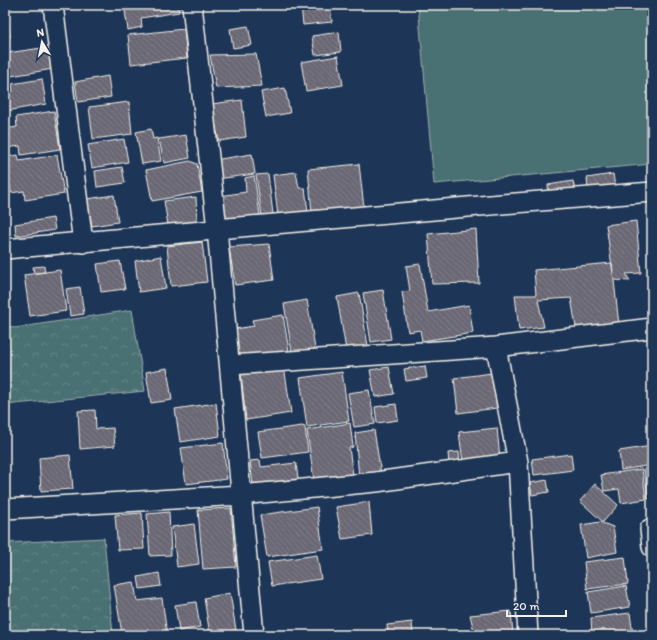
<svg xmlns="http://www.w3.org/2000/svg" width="657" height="640" viewBox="0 0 657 640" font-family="Itim,sans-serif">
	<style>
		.forest { fill: url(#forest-crowns); stroke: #9eb0ae }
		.park { fill: #497073; stroke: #9eb0ae }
		.building { fill: url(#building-back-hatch); stroke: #f4f1e8 }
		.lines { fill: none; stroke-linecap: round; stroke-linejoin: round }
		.minor-casing { stroke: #f4f1e8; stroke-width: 22 }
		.minor { stroke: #1d3557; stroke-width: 19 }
	</style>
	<defs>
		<pattern id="forest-crowns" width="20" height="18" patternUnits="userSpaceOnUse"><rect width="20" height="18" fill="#497073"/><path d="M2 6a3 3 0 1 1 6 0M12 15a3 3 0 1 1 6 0" fill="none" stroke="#648587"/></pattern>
		<pattern id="building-back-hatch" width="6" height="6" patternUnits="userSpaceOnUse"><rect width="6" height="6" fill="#6b6775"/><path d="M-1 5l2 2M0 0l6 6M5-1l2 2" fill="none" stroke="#817d89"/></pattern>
	</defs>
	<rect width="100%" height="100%" fill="#1d3557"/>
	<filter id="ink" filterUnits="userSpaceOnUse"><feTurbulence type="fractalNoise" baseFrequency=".025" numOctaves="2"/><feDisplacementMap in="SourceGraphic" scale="8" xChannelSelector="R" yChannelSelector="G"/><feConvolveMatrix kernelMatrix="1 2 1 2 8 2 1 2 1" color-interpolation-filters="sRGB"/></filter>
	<g filter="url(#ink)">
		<path class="forest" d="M132,310L145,391L5,405V325L15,328Z
			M104,538L113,635H5V543Z"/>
		<path class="park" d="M418,5H652V164L434,184Z"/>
		<path class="building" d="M124,5H178L179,12L141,18L142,27L128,30Z
			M301,5H330L332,22L303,25Z
			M5,20H8L10,37L5,38Z
			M248,26L252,45L233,48L230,29Z
			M184,29L187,58L131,64L128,35Z
			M339,32L341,52L315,55L312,36Z
			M49,47L53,69L5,77V62L9,61L7,53Z
			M256,54L262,86L216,88L210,55Z
			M338,56L343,85L306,91L301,62Z
			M108,76L111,97L78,102L75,82Z
			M42,79L46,104L7,111L5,93L13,91L12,84Z
			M285,88L290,113L266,117L261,92Z
			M242,100L246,137L219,141L211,104Z
			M129,102L132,134L93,139L89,107Z
			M54,111L60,149L21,155L20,146L6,148L5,129L17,127L16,117Z
			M151,129L153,139L157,138L161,161L142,164L136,132Z
			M186,135L190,158L164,163L159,139Z
			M124,139L128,162L92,168L88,145Z
			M252,154L255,174L217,179L214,160Z
			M18,155L19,161L57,155L64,194L25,200L24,191L11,193L5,157Z
			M190,161L197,164L202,192L152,201L146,170Z
			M359,164L364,208L312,213L308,169Z
			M122,167L125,183L97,187L95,171Z
			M296,172L299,188H305L308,212L278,216L273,175Z
			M268,174L273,214L262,216L256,175Z
			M613,174L615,187L588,190L587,178Z
			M254,176L260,215L225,221L220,196L246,192L245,178Z
			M573,181L575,191L549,195L548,185Z
			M114,195L118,222L92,226L87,199Z
			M196,197L197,221L168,225L164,201Z
			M53,218L55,230L16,236L15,224Z
			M636,221L641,273L626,274L630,281L614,280L606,225Z
			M476,229L479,283L432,284L428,234Z
			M202,242L207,282L171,286L167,246Z
			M269,244L274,280L235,285L229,247Z
			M161,256L166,288L139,292L135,261Z
			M120,261L125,289L101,292L97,264Z
			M612,263L619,325L577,333L571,298L538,300L544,327L519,330L515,295H536L534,270Z
			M420,264L428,312L469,305L473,333L422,341L420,330L408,332L402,292L410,291L406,266Z
			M44,266L45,272L34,273L33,267Z
			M60,270L66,311L30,316L24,275Z
			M80,287L84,314L70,316L66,289Z
			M383,290L391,339L371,342L363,293Z
			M359,293L368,346L346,350L337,297Z
			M307,300L315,349L292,352L284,304Z
			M283,315L289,351L239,358L235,329L254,326L252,320Z
			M284,366L291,413L246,420L241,374Z
			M425,366L427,378L406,381L404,369Z
			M389,367L394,394L375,397L370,370Z
			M167,368L172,400L151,403L146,372Z
			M342,372L349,421L307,427L300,378Z
			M492,373L497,408L458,413L454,378Z
			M369,390L375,424L354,427L348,393Z
			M216,403L220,436L180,442L175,409Z
			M396,404L398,420L377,423L375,407Z
			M95,410L96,429L113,428L115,446L80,449L78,411Z
			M350,423L353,447L349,448L353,475L314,481L307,430Z
			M302,426L305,427L308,452L262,458L258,432Z
			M497,428L500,459L463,463L459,432Z
			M374,430L381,474L359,477L355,433Z
			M223,443L227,479L186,484L181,448Z
			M652,446V465L621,470L619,451Z
			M459,452L460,463L449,464L448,453Z
			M571,454L573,470L534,475L532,459Z
			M70,455L73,489L41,491L39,458Z
			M260,460L261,467L296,463L298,479L253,485L250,461Z
			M652,468V498L648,499L644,469Z
			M642,469L646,499L621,503L619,489L604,491L601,475Z
			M547,480L549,492L532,495L530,483Z
			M595,484L618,505L603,522L580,501Z
			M369,502L372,535L342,539L336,507Z
			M317,507L323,549L267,557L260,515Z
			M231,508L236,567L203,569L198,510Z
			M169,512L171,555L150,556L147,514Z
			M142,513L144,549L118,550L115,515Z
			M600,522L613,527L617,552L586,558L581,525Z
			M194,524L199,564L177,567L172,527Z
			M317,555L321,579L272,586L268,562Z
			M625,557L628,584L587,589L584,562Z
			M159,573L161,586L140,589L138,577Z
			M134,582L137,601L162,598L167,635H142V631L122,634L114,585Z
			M626,586L630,607L591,613L588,592Z
			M230,593L236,630L210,635L204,598Z
			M196,602L200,627L179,631L175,605Z
			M511,611L513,635H475L470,615Z
			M630,613L633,635H592L591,618Z
			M412,622L413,635H388L387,625Z"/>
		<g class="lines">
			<g class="minor-casing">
				<path id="minor" d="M53,5L83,243
					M192,5L217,229L254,635
					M5,249L203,231L217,229L502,204L652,192
					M496,347L518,462L528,635
					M230,365L496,347L652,328
					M5,509L241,495L376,482L518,462
					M650,529L652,547"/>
			</g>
			<use href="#minor" class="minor"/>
		</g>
	</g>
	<rect width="657" height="640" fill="none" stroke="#1d3557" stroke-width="20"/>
	<rect x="10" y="10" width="637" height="620" fill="none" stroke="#f4f1e8" stroke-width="1.5" filter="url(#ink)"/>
	<g transform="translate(42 42) rotate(350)" stroke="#1d3557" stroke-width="3" paint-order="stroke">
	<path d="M0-3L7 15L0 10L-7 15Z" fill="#f4f1e8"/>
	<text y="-6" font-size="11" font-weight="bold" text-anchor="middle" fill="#f4f1e8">N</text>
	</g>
	<path d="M507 610v6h59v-6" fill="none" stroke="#f4f1e8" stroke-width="2"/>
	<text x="513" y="610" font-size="12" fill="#f4f1e8" stroke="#1d3557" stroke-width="3" paint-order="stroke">20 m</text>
</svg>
